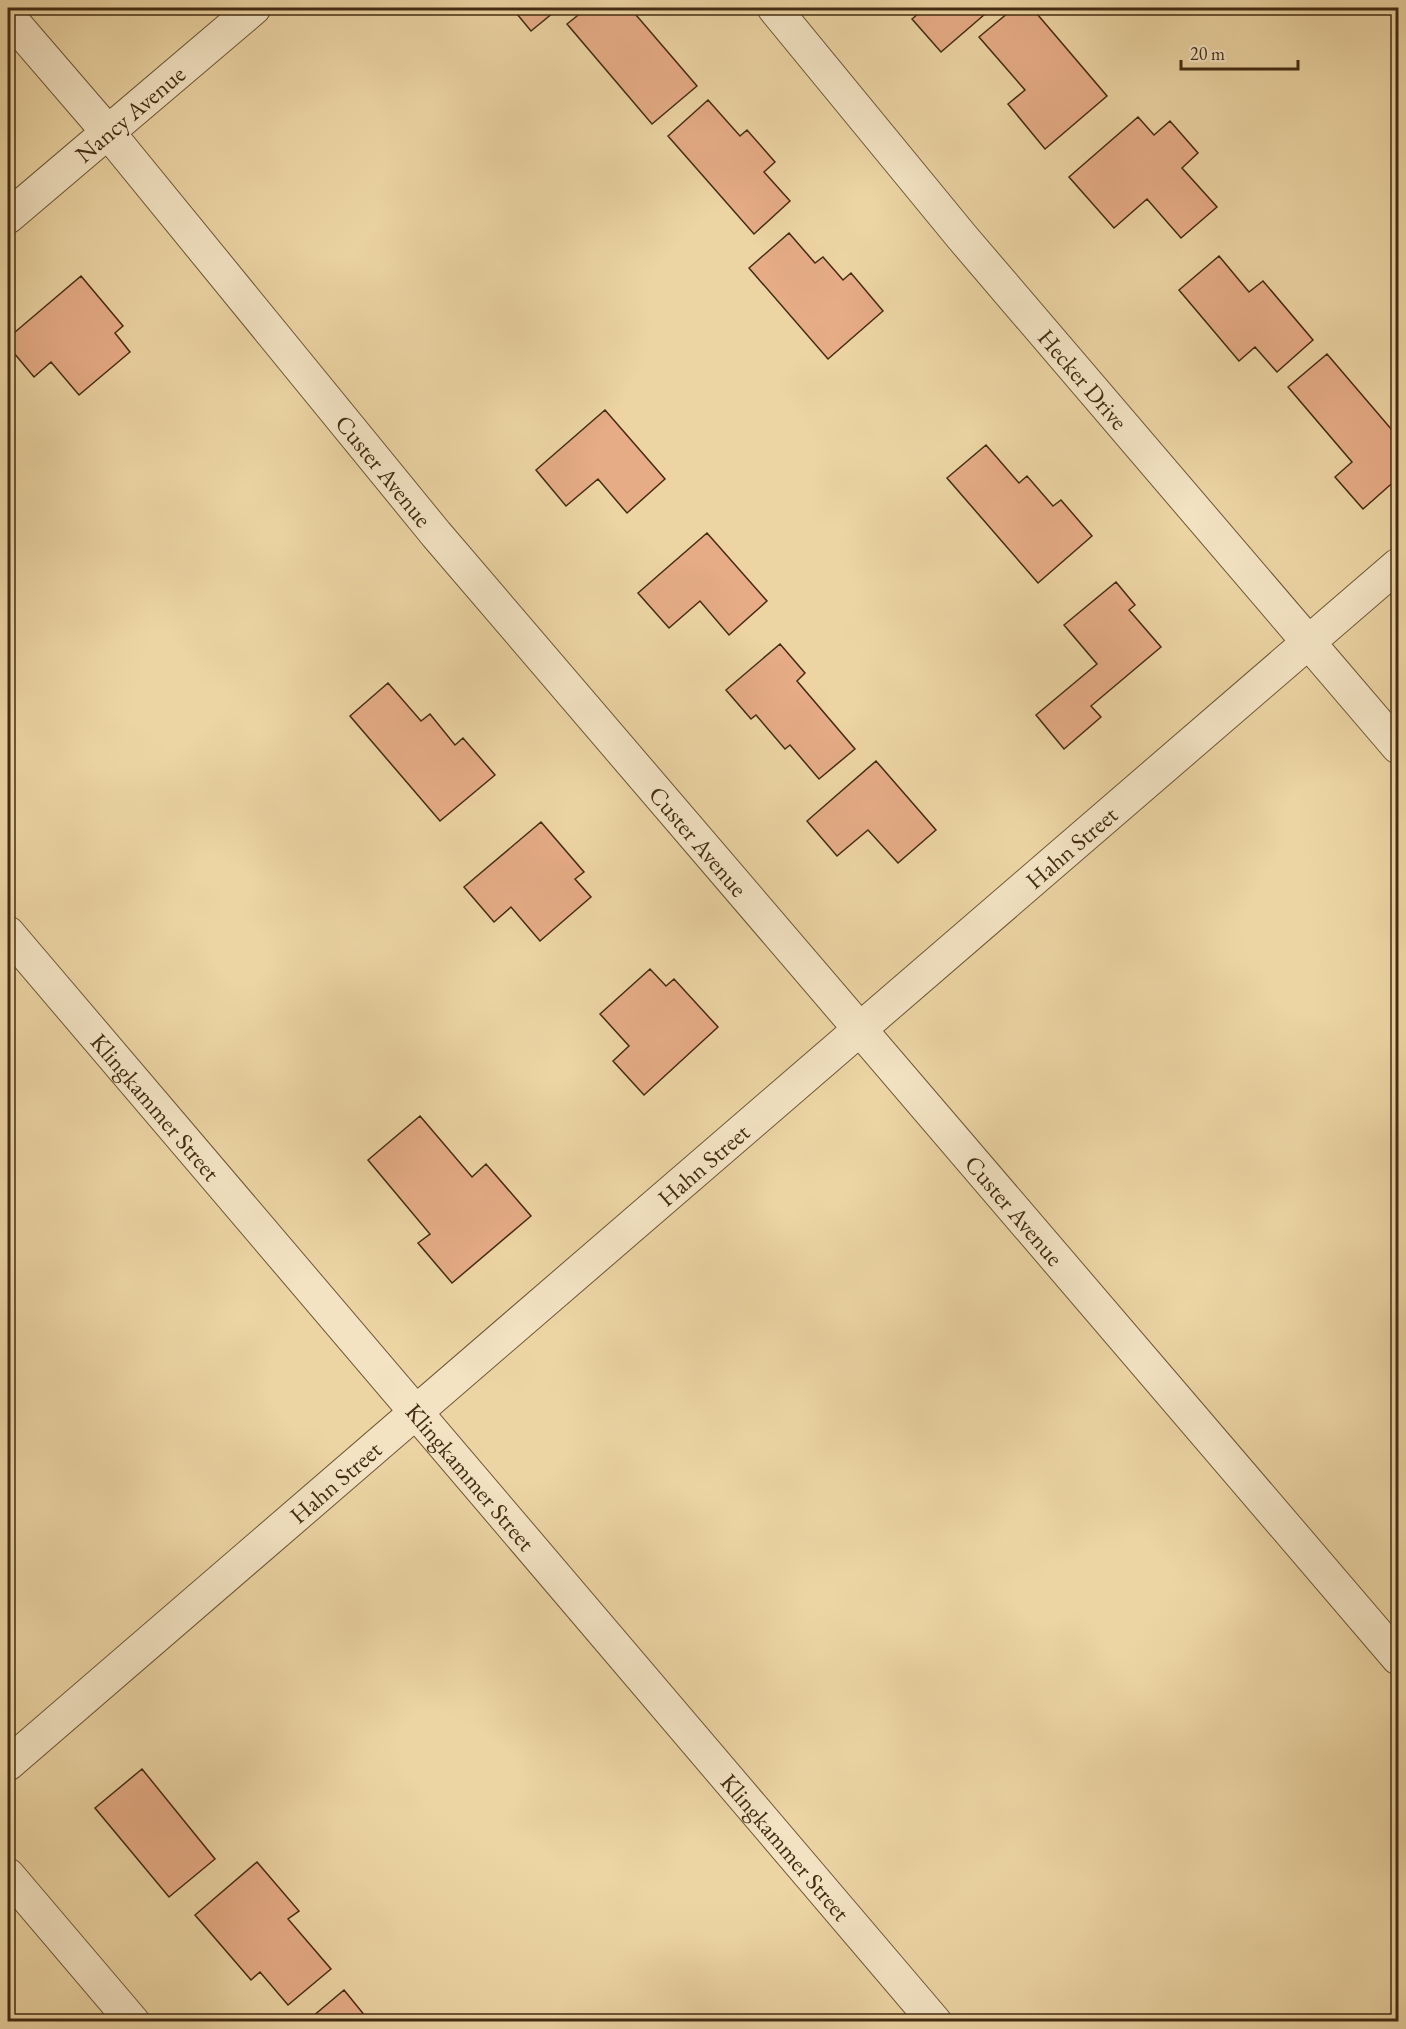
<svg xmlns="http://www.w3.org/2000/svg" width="1406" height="2029" viewBox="0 0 1406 2029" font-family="'EB Garamond',serif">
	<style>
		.building { fill: #e5ac86; stroke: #432c12; stroke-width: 1.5 }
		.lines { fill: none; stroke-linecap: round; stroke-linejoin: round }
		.minor-casing { stroke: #6d5636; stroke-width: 35 }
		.minor { stroke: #f3e3c3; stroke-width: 33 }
		.labels { text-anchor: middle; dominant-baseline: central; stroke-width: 5; stroke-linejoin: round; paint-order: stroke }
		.street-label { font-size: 24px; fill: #432c12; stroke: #f3e3c3 }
	</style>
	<rect width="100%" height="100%" fill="#ecd4a3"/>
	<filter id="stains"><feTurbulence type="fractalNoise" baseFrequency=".00333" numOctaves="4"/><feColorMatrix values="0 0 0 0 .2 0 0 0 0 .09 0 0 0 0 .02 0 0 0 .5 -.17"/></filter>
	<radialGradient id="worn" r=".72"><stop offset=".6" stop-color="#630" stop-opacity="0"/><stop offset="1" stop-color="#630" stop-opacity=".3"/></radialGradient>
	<path class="building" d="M512,8H559L531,31Z
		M587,8H630L697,86L652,124L567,24Z
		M925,8H992L941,52L912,19Z
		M1014,8H1032L1107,96L1045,149L1008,104L1025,90L979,37Z
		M708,100L740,136L747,130L775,162L764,172L790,201L754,234L668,136Z
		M1138,117L1154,135L1170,121L1198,153L1182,168L1217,207L1181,238L1147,199L1114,228L1069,177Z
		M789,233L815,263L823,257L843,280L851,273L883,311L828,359L749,268Z
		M1219,256L1249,292L1263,281L1313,340L1277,372L1255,347L1239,361L1179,290Z
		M81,276L123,326L115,333L130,352L79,395L51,362L34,377L8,346V338Z
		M1327,354L1398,437V478L1363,509L1335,477L1352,462L1288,387Z
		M605,410L665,479L627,513L598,479L566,506L536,470Z
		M986,445L1019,483L1027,476L1053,506L1061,500L1092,536L1038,583L947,478Z
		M707,533L767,601L729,635L700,601L669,628L638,593Z
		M1116,582L1135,605L1129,610L1161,647L1091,706L1101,717L1064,749L1036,715L1097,664L1064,625Z
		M780,644L805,673L797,681L855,749L819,779L790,745L785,749L756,715L751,719L726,690Z
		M388,683L421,721L430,714L455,745L463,738L495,775L440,821L350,716Z
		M876,761L936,830L898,863L868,830L837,856L807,821Z
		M541,822L584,872L575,879L591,897L540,941L511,907L494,922L464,887Z
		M650,969L666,986L674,979L718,1027L644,1095L613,1061L629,1046L600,1014Z
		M420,1116L472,1177L486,1164L531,1216L452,1283L418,1243L430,1234L368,1160Z
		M142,1769L215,1859L169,1897L95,1808Z
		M257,1862L299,1911L288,1919L331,1969L288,2005L260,1972L251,1980L195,1915Z
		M344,1990L370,2022H306Z"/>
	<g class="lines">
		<g class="minor-casing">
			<g id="minor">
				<path id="s1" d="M774,8L962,237L1398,747"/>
				<path id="s2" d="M8,16L107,131L436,534L1398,1658"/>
				<path id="s3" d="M8,217L254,8"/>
				<path id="s4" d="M8,933L935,2022"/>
				<path id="s5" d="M8,1764L1398,565"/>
				<path d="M8,1875L133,2022"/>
			</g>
		</g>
		<use href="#minor" class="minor"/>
	</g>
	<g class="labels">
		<g class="street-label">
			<text stroke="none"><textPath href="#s3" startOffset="160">Nancy Avenue</textPath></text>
			<text stroke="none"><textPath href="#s1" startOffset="483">Hecker Drive</textPath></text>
			<text stroke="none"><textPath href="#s2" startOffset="590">Custer Avenue</textPath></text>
			<text stroke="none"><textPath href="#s2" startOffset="1076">Custer Avenue</textPath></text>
			<text stroke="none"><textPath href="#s5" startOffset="1404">Hahn Street</textPath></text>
			<text stroke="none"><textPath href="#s4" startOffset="228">Klingkammer Street</textPath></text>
			<text stroke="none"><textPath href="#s5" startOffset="918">Hahn Street</textPath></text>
			<text stroke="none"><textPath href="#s2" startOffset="1562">Custer Avenue</textPath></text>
			<text stroke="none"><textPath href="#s4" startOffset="714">Klingkammer Street</textPath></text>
			<text stroke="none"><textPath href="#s5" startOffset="432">Hahn Street</textPath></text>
			<text stroke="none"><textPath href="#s4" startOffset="1200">Klingkammer Street</textPath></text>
		</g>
	</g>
	<rect width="1406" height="2029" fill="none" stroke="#ecd4a3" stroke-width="30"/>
	<rect x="9" y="9" width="1388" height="2011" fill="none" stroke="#432c12" stroke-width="3"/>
	<rect x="15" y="15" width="1376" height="1999" fill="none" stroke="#432c12" stroke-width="1.5"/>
	<path d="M1181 60v9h117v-9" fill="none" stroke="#432c12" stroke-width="3"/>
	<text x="1190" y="60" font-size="18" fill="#432c12" stroke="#f3e3c3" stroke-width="4.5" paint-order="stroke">20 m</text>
	<rect width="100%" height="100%" filter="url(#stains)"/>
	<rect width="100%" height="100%" fill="url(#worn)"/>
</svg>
